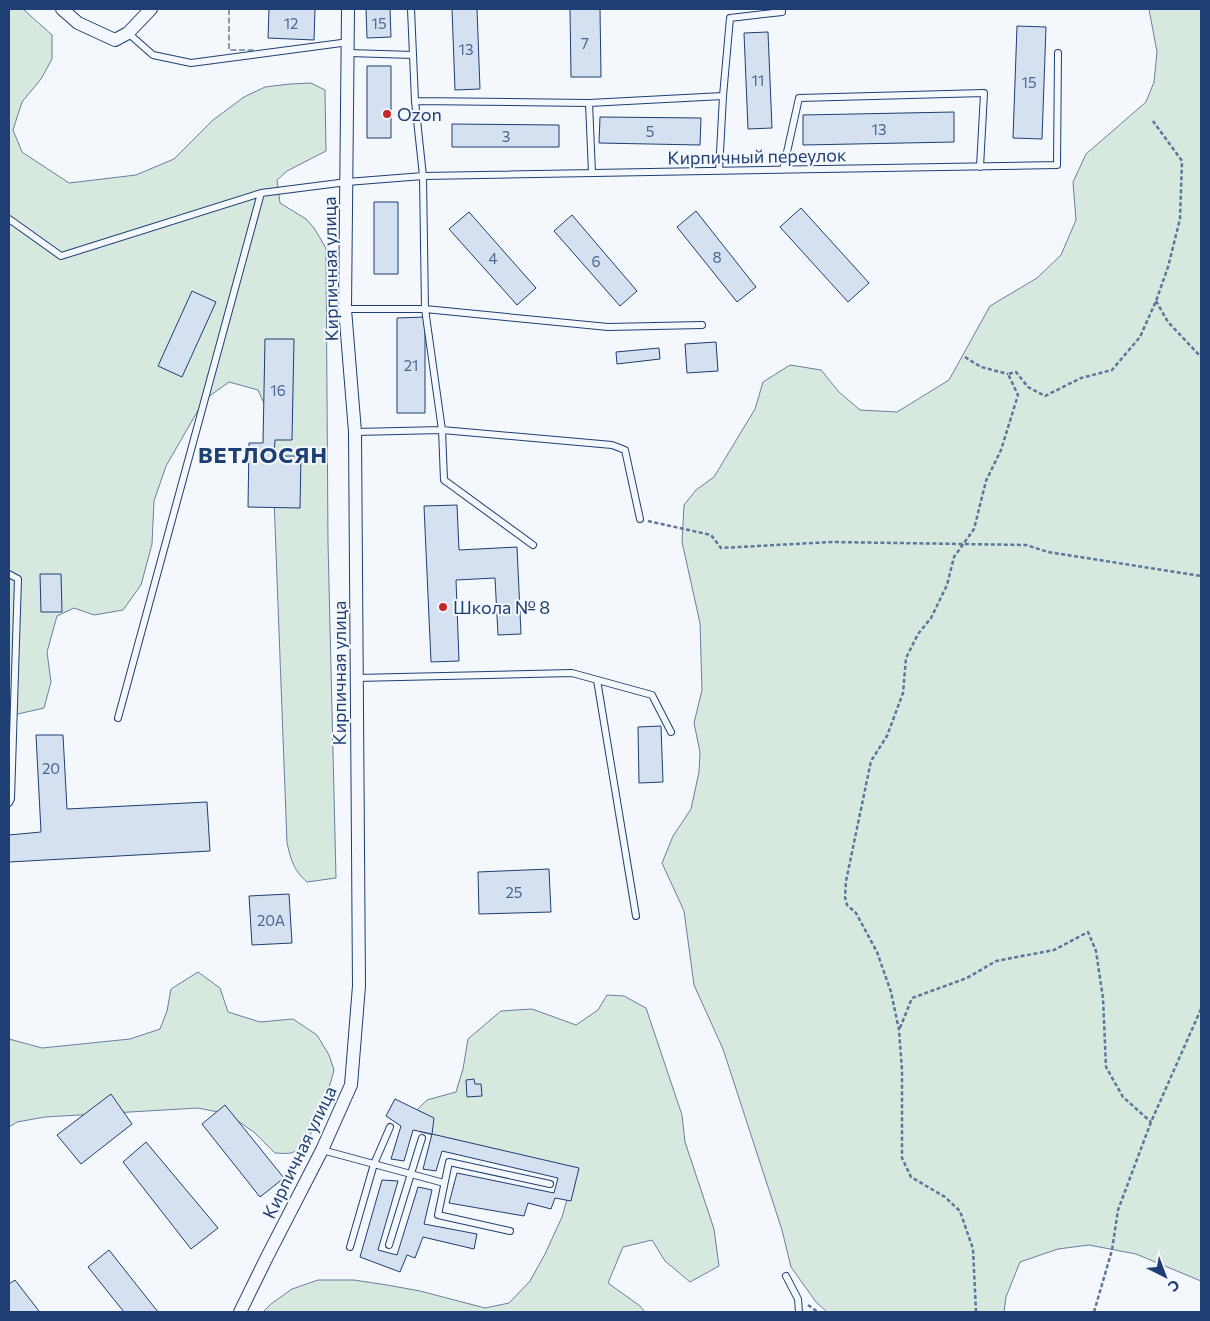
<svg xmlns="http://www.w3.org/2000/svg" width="1210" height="1321" viewBox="0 0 1210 1321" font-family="Commissioner,sans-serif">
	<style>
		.green { fill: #d7e8df; stroke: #687fa3 }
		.building { fill: #d5e0f0; stroke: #1d3f73 }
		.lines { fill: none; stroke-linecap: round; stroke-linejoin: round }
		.service-casing { stroke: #1d3f73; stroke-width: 8 }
		.minor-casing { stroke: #1d3f73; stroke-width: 14 }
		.path { stroke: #5e769c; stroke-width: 2.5; stroke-dasharray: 4 2.5; stroke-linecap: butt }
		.service { stroke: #f4f7fb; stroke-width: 6 }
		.minor { stroke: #f4f7fb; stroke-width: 12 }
		.fence { stroke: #1d3f73; stroke-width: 1; stroke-dasharray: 6 2.5; stroke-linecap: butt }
		.poi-dot { fill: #c62828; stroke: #f4f7fb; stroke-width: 2 }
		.labels { text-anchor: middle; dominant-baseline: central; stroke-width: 4; stroke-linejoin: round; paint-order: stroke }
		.number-label { font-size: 15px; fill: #4b6792 }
		.poi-label { font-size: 18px; fill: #1d3f73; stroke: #f4f7fb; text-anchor: start }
		.street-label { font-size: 18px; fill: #1d3f73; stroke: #f4f7fb }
		.district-label { font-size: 22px; font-weight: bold; letter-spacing: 1px; fill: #1d3f73; stroke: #f4f7fb }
	</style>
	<rect width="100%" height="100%" fill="#f4f7fb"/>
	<path class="green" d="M9,9H23L52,35V59L41,79L22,102L13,130L22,152L69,183L136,175L174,159L213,120L244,97L265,87L290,84L311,83L325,90L326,151L287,171L277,180L280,203L306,219L314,228L326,248L328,542L336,878L307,882C294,871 291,860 287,843L271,419L258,390L229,382L204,400L166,466L154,501L152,544L141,585L123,610L94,615L74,608L57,616L47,652L51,682L44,708L9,716Z
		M1149,9H1201V1281L1136,1254L1089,1245L1058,1249L1020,1262L1006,1297L1004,1312H827L816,1302L791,1267L782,1230L723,1049L694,985L684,911L662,863L673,836L691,809L699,772L700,752L694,723L702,690L700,623L682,542L684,505L696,490L714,477L755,409L763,382L790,365L821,370L839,392L860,410L897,412L949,380L990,306L1037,278L1061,255L1076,220L1073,182L1086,154L1146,102L1154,82L1157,52Z
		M198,972L220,988L228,1012L260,1022L293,1019L317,1035L329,1055L334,1070L333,1074C327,1094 313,1147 291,1153C286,1154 280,1153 275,1153L255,1133L228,1114L198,1108L45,1117L17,1122L9,1127V1039L42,1048L130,1039L160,1029L167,1011L171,989Z
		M607,995L624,996L646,1008L682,1115L685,1142L714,1229L719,1266L690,1282L665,1261L652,1240L623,1247L608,1283L640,1306L645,1312H263L271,1304L292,1289L318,1280H354L387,1285L420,1291L485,1308L509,1303L530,1281L545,1254L562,1217L570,1189L557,1172L452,1139L420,1132L416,1111L427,1100L456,1092L463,1069L468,1039L501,1011L532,1009L576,1025L598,1010Z"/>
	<path class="building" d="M269,9H315L314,40L268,38Z
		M366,9H390L391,37L367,38Z
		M452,9H477L480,89L455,90Z
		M570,9H600L601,77H571Z
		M1017,26L1046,27L1042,139L1013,138Z
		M768,32L772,128L748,129L744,33Z
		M367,66H391V138H367Z
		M954,112V142L803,145V115Z
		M600,117L701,118L700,145L599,143Z
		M452,124L559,125V147H452Z
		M374,202H398V274H374Z
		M801,208L869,283L848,302L780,227Z
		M696,211L756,287L737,302L677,227Z
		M469,212L536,288L517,305L449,229Z
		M572,215L637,291L620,306L554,231Z
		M192,291L216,302L182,377L158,366Z
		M425,317V413H397V318Z
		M265,339H294L292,440H275L274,456H301L300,508L248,507L249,443H263Z
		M716,342L718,371L687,373L685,344Z
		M659,348L660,359L617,364L616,352Z
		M457,505L459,550L517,547L521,634L498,635L495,578L456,580L459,661L431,662L424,506Z
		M40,574H61L62,612H41Z
		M661,726L663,782L639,783L638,727Z
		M36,735H63L67,809L207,802L210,851L9,862V835L41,832Z
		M549,869L551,912L479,914L478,872Z
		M289,894L292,943L252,945L249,896Z
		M474,1079L475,1084H481L482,1096L467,1097L466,1080Z
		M111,1094L132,1124L81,1164L57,1135Z
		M395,1099L434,1118L432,1134L413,1130L404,1161L391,1159L401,1126L386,1116Z
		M225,1105L284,1178L260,1197L202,1124Z
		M432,1134L579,1168L571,1201L555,1198L551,1209L528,1203L524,1216L449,1203L457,1173L554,1193L558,1178L442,1151L436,1171L423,1169Z
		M146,1142L218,1228L191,1249L123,1162Z
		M382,1180L398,1181L378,1250L397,1255L418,1187L432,1190L424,1224L477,1234L474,1249L423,1237L415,1258L407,1255L400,1272L360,1257Z
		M109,1250L158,1312H124L88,1267Z
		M15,1280L39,1311L37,1312H9V1284Z"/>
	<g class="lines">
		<g class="service-casing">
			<path id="service" d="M411,9L415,101L423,176L425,309L442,430L444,480L533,545
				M128,33L153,55L191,63L349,42
				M349,53L413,55
				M415,101L589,103L723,96
				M589,103L592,173
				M783,170L799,98L984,93L980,167
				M719,171L723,96L730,18L782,12V9
				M9,219L61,256L261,193
				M345,309H425L608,327L702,325
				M355,432L442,430L612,445L625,450L640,519
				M9,574L18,579L11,799L9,803
				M356,678L572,673L652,695L671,732
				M597,680L636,916
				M118,718L261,193L347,182L423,176L1057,165L1058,53
				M322,1150L444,1183
				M510,1231L438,1215L449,1162L550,1184
				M389,1245L422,1138
				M350,1247L374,1164L390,1127
				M786,1276L798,1299L799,1312"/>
		</g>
		<g class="minor-casing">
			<path id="minor" d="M62,9L78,23L115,40L128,33L151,9
				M240,1312L267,1257L322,1150L351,1085L359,986L355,432L345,309L348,9"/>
		</g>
		<path class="path" d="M1156,301L1168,322L1201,357
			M965,357L981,367L1008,374
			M648,521L711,535L721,548L831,542L1026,545L1048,552L1201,576
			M900,1028L912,998L967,978L996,961L1054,950L1088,932L1096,951L1103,998L1106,1067L1123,1097L1151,1122
			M808,1305L818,1312
			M976,1312L973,1249L960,1211L945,1197L911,1177L902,1158V1070L899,1030L891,992L877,952L856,913L847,905L845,897L846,881L871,761L887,736L903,693L906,658L918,634L931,618L947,585L954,557L974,529L986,481L1001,450L1018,395L1008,374L1016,372L1028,387L1045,396L1081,378L1112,370L1140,337L1156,301L1168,267L1180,219L1182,161L1153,121
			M1094,1312L1112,1250L1118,1210L1151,1122L1201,1009"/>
		<use href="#service" class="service"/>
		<use href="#minor" class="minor"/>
		<path class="fence" d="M229,9V50H256"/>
	</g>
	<g class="poi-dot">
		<circle cx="387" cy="114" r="5"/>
		<circle cx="443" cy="607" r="5"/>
	</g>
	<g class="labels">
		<g class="number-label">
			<text x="291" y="23">12</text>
			<text x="379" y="23">15</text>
			<text x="585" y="43">7</text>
			<text x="466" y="49">13</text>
			<text x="758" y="80">11</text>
			<text x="1029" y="82">15</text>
			<text x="879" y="129">13</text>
			<text x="650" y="131">5</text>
			<text x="506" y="136">3</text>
			<text x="717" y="257">8</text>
			<text x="493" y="258">4</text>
			<text x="596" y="261">6</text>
			<text x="411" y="365">21</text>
			<text x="278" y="390">16</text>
			<text x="51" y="768">20</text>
			<text x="514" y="892">25</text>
			<text x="271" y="920">20А</text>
		</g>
		<g class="poi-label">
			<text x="397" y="114">Ozon</text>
			<text x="453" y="607">Школа № 8</text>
		</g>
		<g class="street-label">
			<text transform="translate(757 156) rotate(-1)">Кирпичный переулок</text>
			<text transform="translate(330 269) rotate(-91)">Кирпичная улица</text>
			<text transform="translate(339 673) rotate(-90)">Кирпичная улица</text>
			<text transform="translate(299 1152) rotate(-64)">Кирпичная улица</text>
		</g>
		<g class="district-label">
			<text x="263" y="454">ВЕТЛОСЯН</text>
		</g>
	</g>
	<rect width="1210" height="1321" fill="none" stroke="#1d3f73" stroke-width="20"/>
	<g transform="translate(1165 1276) rotate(138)" stroke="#f4f7fb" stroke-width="4" paint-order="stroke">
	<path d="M0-4L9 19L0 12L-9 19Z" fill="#1d3f73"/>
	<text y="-8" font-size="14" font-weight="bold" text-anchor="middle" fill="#1d3f73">С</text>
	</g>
</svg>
